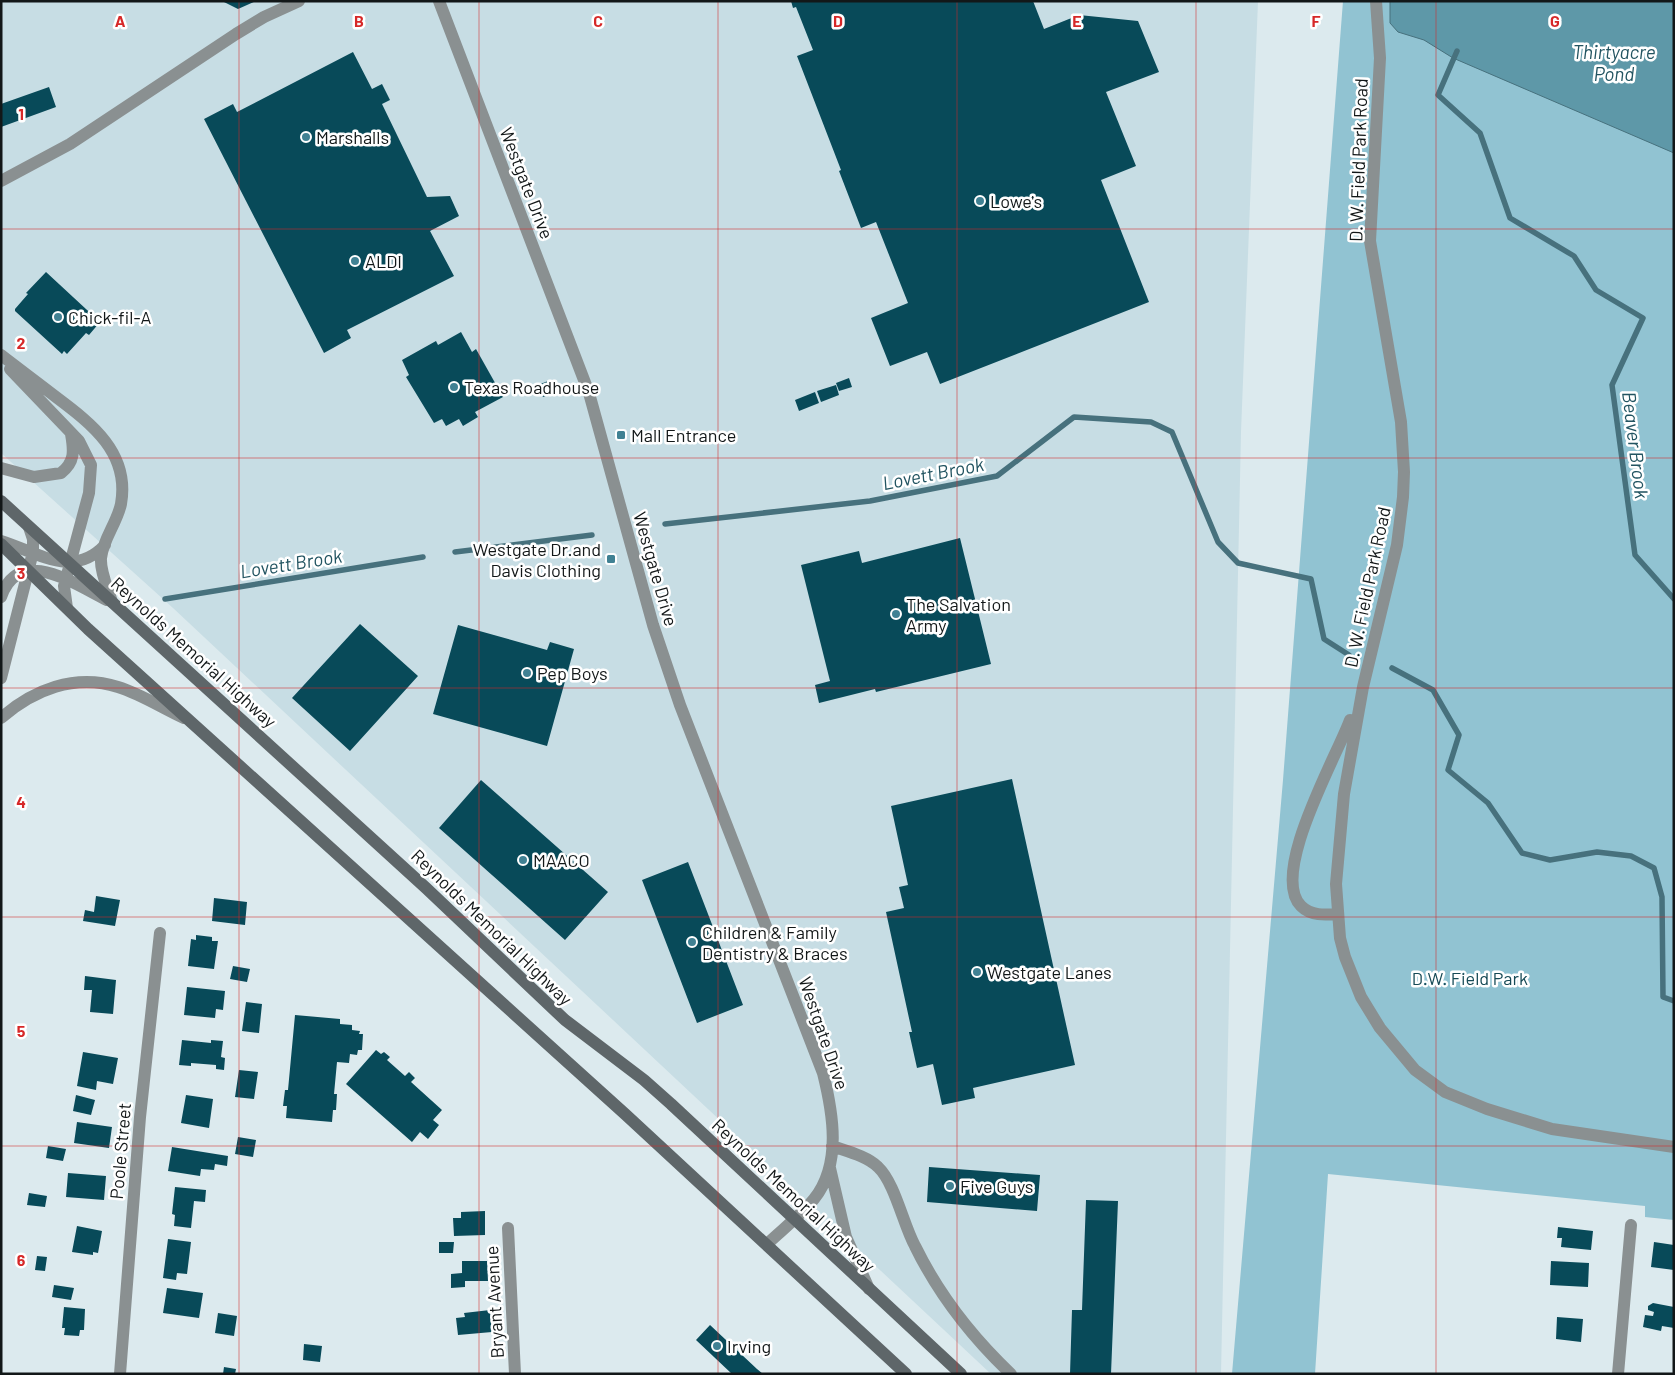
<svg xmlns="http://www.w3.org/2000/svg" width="1675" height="1375" viewBox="0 0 1675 1375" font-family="Barlow,sans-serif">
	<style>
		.built { fill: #c7dde4 }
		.green { fill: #91c3d2 }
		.water { fill: #5e98a8; stroke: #47717d }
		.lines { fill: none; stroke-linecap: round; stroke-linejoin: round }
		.stream { stroke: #47717d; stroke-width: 5.5 }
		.building { fill: #084a59 }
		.minor { stroke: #8a9091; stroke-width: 12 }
		.secondary { stroke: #5e6669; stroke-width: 12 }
		.grid { fill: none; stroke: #d62828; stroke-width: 1; stroke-opacity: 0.55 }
		.poi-dot { fill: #408193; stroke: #fff; stroke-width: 2 }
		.labels { text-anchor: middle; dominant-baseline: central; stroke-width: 5; stroke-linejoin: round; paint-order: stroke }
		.poi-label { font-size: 18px; fill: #121718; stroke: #fff; text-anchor: start }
		.street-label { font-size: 18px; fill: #121718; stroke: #fff }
		.park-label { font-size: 18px; fill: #164a56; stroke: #fff }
		.water-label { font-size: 19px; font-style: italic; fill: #225461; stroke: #fff }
		.grid-label { font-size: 16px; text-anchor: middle; font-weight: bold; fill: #d62828; stroke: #fff; stroke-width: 5; stroke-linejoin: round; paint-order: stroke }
	</style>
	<rect width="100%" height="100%" fill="#dceaee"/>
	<path class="built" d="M1,1H1258L1241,432L1221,1374H991L173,608L1,453Z"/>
	<path class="green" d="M1343,1H1674V1220L1645,1217V1206L1328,1174L1315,1374H1232L1283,780Z"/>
	<path class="water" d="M1390,1H1674V153L1453,58L1424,40L1398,32L1390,23Z"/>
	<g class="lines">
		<path class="stream" d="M1457,51L1438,95L1480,133L1510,218L1574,256L1596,290L1643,318L1612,385L1635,555L1674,599
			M665,524L870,501L997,476L1074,417L1151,422L1172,432L1218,542L1238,563L1311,579L1324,639L1349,655
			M455,552L592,535
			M165,599L423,557
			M1392,668L1433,690L1459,735L1448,770L1488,803L1522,853L1550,860L1597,852L1631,856L1654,868L1662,897L1663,997L1674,1001"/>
	</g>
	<path class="building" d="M222,1H256L238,9Z
		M791,1H1033L1044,29L1079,15L1138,21L1159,72L1106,92L1136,166L1101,180L1149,302L940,384L927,352L890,366L871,318L908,303L876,222L861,228L839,171L841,170L797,56L813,50L796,7L793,8Z
		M353,52L372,89L382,84L390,100L382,104L427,197L450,196L459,216L430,231L454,276L347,330L351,338L324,353L204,119L233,104L237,112Z
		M49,87L56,107L1,127V104Z
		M46,272L100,322L89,335L86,333L67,354L64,351L62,354L15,311V309L28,294L26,293Z
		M461,332L472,352L476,349L503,397L475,412L478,417L463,426L459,419L446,426L442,419L434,423L406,377L409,375L402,360L436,341L438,345Z
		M849,378L852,387L839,391L836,383Z
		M548,381L553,393L543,397L538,385Z
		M836,385L839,395L821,402L817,391Z
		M815,392L819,403L799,411L795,400Z
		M960,538L991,664L876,692L875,689L819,703L815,685L830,681L801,565L859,551L862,563Z
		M360,624L418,676L350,751L292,698Z
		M458,625L547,650L550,642L574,649L547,746L433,714Z
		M1012,779L1075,1065L973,1088L975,1098L942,1105L933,1064L917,1068L909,1032H912L886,912L904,908L899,887L908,885L891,806Z
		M481,780L608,892L565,940L439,828Z
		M688,862L743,1005L697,1023L642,880Z
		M96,896L120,900L115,926L83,921L85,910L94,912Z
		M214,898L247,902L245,925L212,921Z
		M196,935L212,937V941H218L214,969L188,966L191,939L196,940Z
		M233,966L250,969L247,982L230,979Z
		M85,976L116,980L113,1014L90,1012L92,990H84Z
		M187,987L225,991L223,1010L216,1009L215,1018L184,1015Z
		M246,1002L262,1004L259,1033L242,1031Z
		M295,1015L340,1019V1024L352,1025V1030L360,1031L359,1034H363L362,1050H358L357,1055L350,1054L349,1063L337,1062L334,1094H337L336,1110H333L332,1122L286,1118L287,1106H283L285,1090H288Z
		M182,1040L211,1043V1040L223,1041L221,1057L225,1058L224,1070L216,1069V1065L191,1063V1066L179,1065Z
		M376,1050L381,1054L384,1052L390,1057L387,1060L405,1076L409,1072L415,1078L411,1082L442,1110L433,1120L439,1125L428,1139L420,1132L412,1142L346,1084Z
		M83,1052L118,1058L113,1084L97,1081L96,1090L77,1086Z
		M239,1070L258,1072L254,1099L235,1097Z
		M76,1095L95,1100L91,1115L73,1111Z
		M186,1095L213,1099L209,1128L181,1123Z
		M77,1122L112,1127L109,1148L74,1143Z
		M238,1137L256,1140L253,1157L235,1154Z
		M48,1146L66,1149L63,1161L46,1158Z
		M172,1147L228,1156L227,1166L215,1164L214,1170L201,1169L200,1176L168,1171Z
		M929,1167L1040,1175L1037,1211L927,1202Z
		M68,1173L106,1176L104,1200L66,1197Z
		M175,1187L206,1190L205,1202L194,1201L191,1228L174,1226L175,1215L172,1214Z
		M29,1193L47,1196L45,1207L27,1205Z
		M1086,1200L1118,1201L1111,1374H1070L1072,1310H1082Z
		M485,1211V1235L454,1236L453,1218H461V1212Z
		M77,1226L102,1231L98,1253L93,1252V1255L72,1252Z
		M1558,1227L1593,1231L1591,1250L1561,1247L1562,1238H1557Z
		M168,1239L191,1242L187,1274L177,1273L176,1280L163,1278Z
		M439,1242H454L453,1253H439Z
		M1654,1242L1674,1245V1270L1651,1267Z
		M37,1256L47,1257L45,1271L35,1270Z
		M462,1261H487L488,1281H465V1287L451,1288V1274L462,1273Z
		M1551,1261L1589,1263L1588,1287L1550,1285Z
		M54,1285L74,1288L71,1300L52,1297Z
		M167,1288L203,1293L199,1318L163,1313Z
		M1653,1303L1674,1307V1328L1662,1326L1661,1331L1643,1327L1645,1315L1653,1316L1654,1312L1648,1310V1306Z
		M64,1307L85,1309L84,1330H80L79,1336L64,1335L65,1328H62Z
		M490,1310L492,1332L458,1335L456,1318L465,1317L464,1313Z
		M218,1313L237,1316L234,1336L215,1333Z
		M1557,1317L1583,1319L1581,1342L1556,1339Z
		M710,1325L757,1369L763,1374H732L696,1340Z
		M304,1344L322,1346L320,1362L303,1360Z
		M224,1367L236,1369L235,1374H223Z"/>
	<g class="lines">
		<path class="minor" d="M439,1L589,393L653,625L680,705L823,1073C833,1113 842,1164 814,1199C801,1215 783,1229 767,1244
			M1376,1L1380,58L1370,241L1401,422L1404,472L1403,497L1397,545L1363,687L1344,794L1336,884L1340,938L1345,957L1361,997L1380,1028L1415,1070L1445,1092L1487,1109L1552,1129L1674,1147
			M1,181L70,144L236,34L264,17L299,1
			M1,355C19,369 38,383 56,397C92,424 130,453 121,504C117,523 103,539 101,558C100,572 108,588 112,602
			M10,369L79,441L91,465L89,493L64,586L67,608
			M1,468L34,477L61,473C75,462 74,451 71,434
			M1,541C39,553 73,579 105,545
			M1,597C19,544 76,585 107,600
			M1,678L33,552V539L29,527
			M1,718C33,690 75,673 118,687C141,694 162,708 184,718
			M1337,914C1325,915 1311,916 1301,906C1269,874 1337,756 1350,720
			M832,1146C846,1151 867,1156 878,1167C895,1183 903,1224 915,1246C939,1295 972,1337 1011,1374
			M830,1168L846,1237L869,1289
			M508,1228L515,1374
			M120,1374L140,1117L160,933
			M1618,1374L1631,1225"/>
		<path class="secondary" d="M1,501L426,888L565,1020L644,1080L671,1104L961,1374
			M1,544L88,629L625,1114L906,1374"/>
	</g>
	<path class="grid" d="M239,1V1374M479,1V1374M718,1V1374M957,1V1374M1196,1V1374M1436,1V1374M1,229H1674M1,458H1674M1,688H1674M1,917H1674M1,1146H1674"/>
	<g class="poi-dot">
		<circle cx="306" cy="137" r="5"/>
		<circle cx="980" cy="201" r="5"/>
		<circle cx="355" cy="261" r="5"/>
		<circle cx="58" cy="317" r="5"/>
		<circle cx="454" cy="387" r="5"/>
		<rect x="616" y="430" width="10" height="10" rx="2.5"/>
		<rect x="606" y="554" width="10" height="10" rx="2.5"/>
		<circle cx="896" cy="614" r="5"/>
		<circle cx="527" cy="673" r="5"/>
		<circle cx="523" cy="860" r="5"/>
		<circle cx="692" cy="942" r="5"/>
		<circle cx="977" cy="972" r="5"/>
		<circle cx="950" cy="1186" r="5"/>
		<circle cx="717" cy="1346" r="5"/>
	</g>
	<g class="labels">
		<g class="poi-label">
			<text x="316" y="137">Marshalls</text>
			<text x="990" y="201">Lowe's</text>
			<text x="365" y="261">ALDI</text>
			<text x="68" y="317">Chick-fil-A</text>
			<text x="464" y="387">Texas Roadhouse</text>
			<text x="631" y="435">Mall Entrance</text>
			<text x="601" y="549" text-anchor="end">Westgate Dr.and<tspan x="601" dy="21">Davis Clothing</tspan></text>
			<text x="906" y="604">The Salvation<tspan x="906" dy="21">Army</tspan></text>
			<text x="537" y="673">Pep Boys</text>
			<text x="533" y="860">MAACO</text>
			<text x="702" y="932">Children &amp; Family<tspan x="702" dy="21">Dentistry &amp; Braces</tspan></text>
			<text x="987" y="972">Westgate Lanes</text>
			<text x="960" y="1186">Five Guys</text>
			<text x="727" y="1346">Irving</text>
		</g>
		<g class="street-label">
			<text transform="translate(1358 160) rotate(-88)">D. W. Field Park Road</text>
			<text transform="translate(527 183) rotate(69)">Westgate Drive</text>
			<text transform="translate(656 569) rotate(74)">Westgate Drive</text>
			<text transform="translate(1367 587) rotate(-78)">D. W. Field Park Road</text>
			<text transform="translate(194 652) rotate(42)">Reynolds Memorial Highway</text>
			<text transform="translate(492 927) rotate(44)">Reynolds Memorial Highway</text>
			<text transform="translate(824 1033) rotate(71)">Westgate Drive</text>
			<text transform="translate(120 1151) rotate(-85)">Poole Street</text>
			<text transform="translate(794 1195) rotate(43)">Reynolds Memorial Highway</text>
			<text transform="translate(494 1302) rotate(-93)">Bryant Avenue</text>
		</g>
		<g class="park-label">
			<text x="1470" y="978">D.W. Field Park</text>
		</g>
		<g class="water-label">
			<text x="1614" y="51">Thirtyacre<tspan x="1614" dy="22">Pond</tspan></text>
			<text transform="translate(1636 445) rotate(83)">Beaver Brook</text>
			<text transform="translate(933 473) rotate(-11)">Lovett Brook</text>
			<text transform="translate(291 563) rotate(-9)">Lovett Brook</text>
		</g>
	</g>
	<g class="grid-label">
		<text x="120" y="27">A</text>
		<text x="359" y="27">B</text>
		<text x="598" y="27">C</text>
		<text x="838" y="27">D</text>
		<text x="1077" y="27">E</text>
		<text x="1316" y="27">F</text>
		<text x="1555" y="27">G</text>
		<text x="21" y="120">1</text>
		<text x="21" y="349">2</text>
		<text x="21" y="579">3</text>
		<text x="21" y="808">4</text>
		<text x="21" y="1037">5</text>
		<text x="21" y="1266">6</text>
	</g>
	<rect width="1675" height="1375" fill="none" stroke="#121718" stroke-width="5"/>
</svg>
